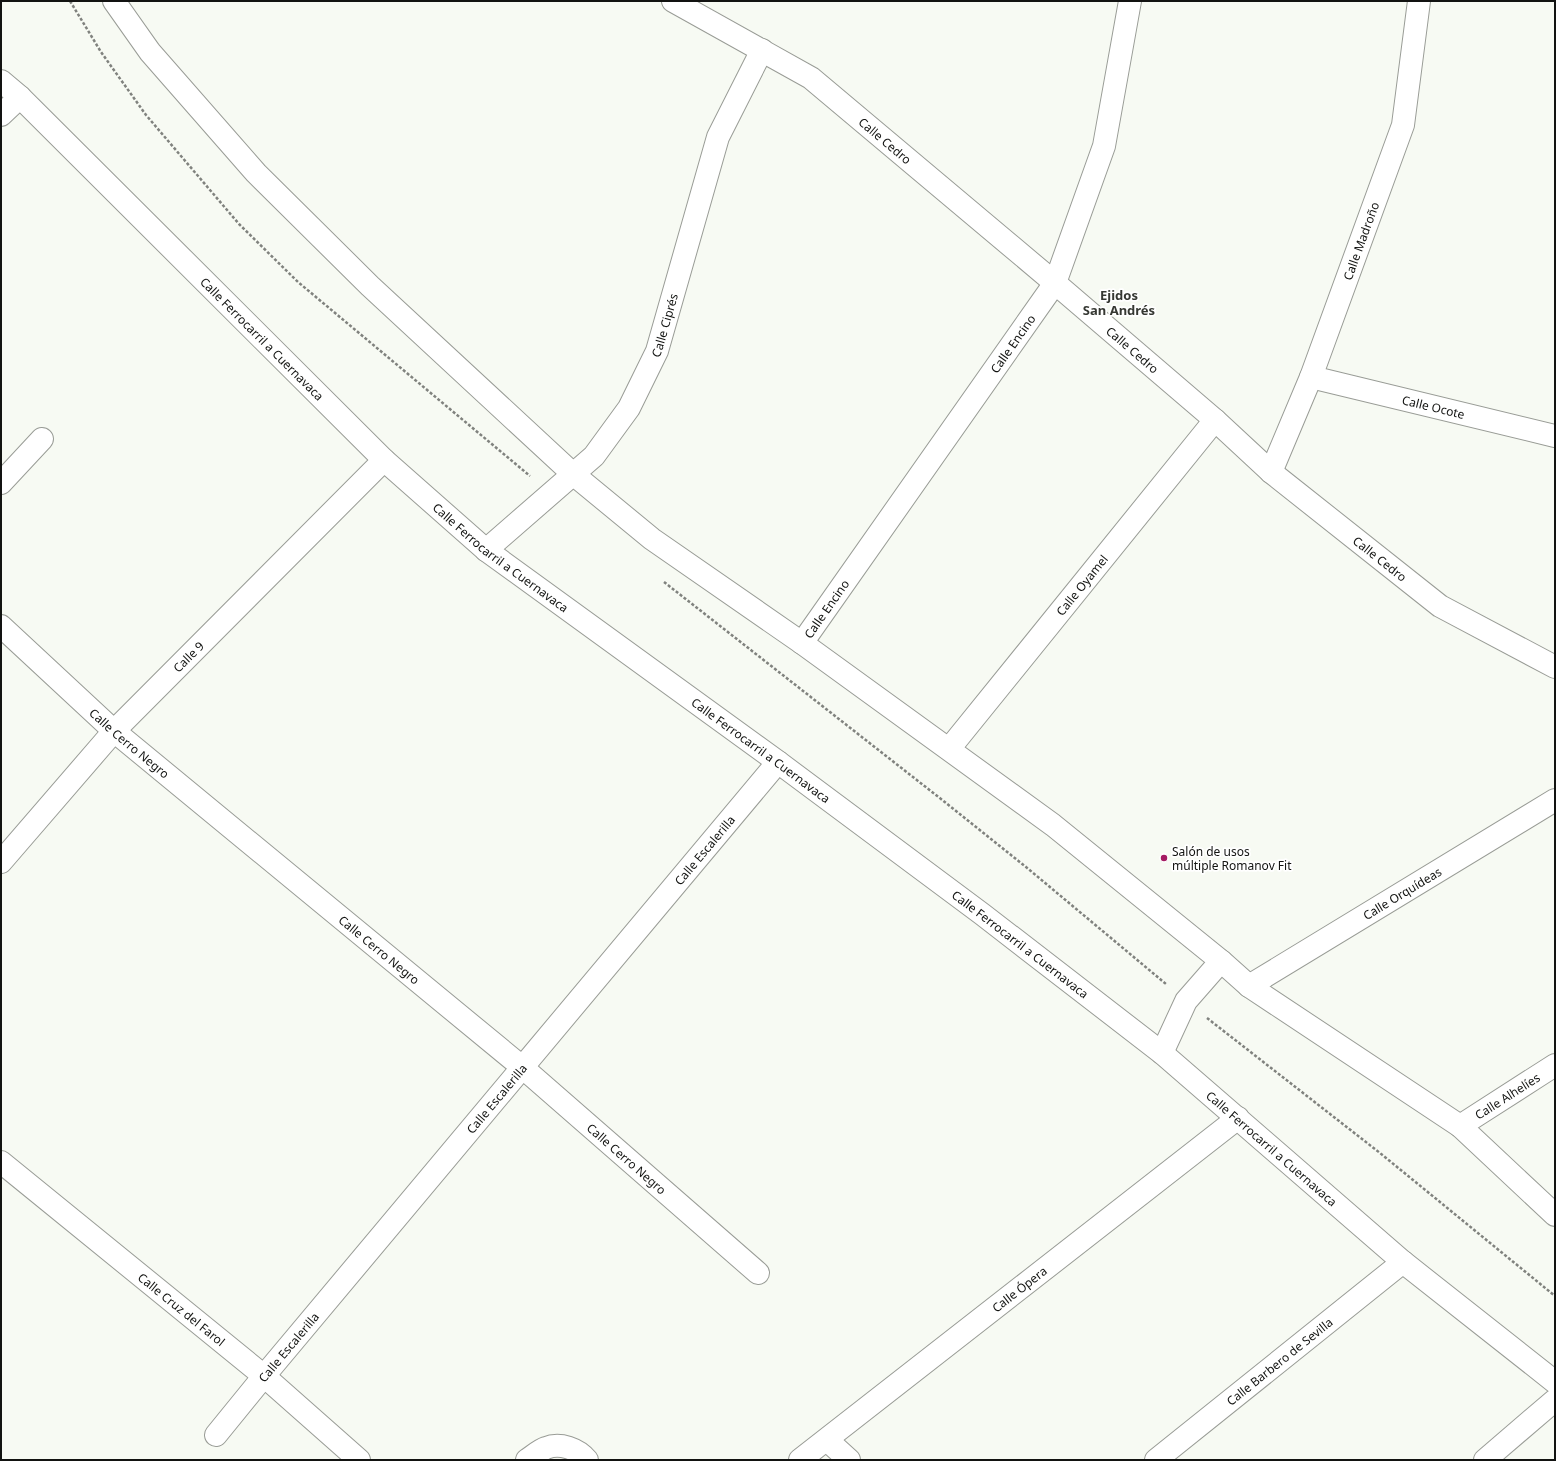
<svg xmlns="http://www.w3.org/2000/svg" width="1556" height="1461" viewBox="0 0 1556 1461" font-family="'Noto Sans',sans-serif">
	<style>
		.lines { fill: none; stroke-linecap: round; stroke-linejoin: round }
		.minor-casing { stroke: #999c96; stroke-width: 24 }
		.path { stroke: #80827e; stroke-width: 2.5; stroke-dasharray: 3 2; stroke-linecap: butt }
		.minor { stroke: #fff; stroke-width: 22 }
		.poi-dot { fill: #a41a61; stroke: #fff; stroke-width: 1.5 }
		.labels { text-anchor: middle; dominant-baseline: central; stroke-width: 3.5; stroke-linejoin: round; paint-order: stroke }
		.street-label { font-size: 12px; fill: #121311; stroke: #fff }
		.poi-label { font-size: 12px; fill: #121311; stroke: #fff; text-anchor: start }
		.neighbourhood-label { font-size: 13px; font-weight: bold; fill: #363833; stroke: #fff }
	</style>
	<rect width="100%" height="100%" fill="#f7faf3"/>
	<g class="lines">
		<g class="minor-casing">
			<g id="minor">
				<path d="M114,1L150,52L256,173L370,286L573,474L652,539L802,643L1053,825L1221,961L1249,986L1460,1126L1555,1215"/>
				<path id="s1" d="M673,1L811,78L1055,283L1215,420L1271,472L1440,606L1555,667"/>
				<path id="s2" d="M1,81L20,97L384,460L486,550L778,762L982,914L1162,1053L1403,1262L1555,1382"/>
				<path d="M1,115L20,97"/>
				<path id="s3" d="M1311,377L1555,436"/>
				<path id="s4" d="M1271,472L1311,377L1403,125L1419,1"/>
				<path d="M1,483L42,439"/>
				<path id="s5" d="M486,550L594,456L629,408L657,351L718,137L762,50"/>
				<path id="s6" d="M1,626L114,731L522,1067L758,1273"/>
				<path id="s7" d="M802,643L1055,283L1104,146L1130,1"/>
				<path id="s8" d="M949,749L1215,420"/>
				<path id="s9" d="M1,862L114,731L384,460"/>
				<path id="s10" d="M1249,986L1555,800"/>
				<path d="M1162,1053L1186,1001L1221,961"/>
				<path id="s11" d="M1460,1126L1555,1065"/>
				<path id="s12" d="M1,1162L264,1376L359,1460"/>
				<path id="s13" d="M216,1435L264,1376L778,762"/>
				<path d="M827,1440L849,1460"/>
				<path d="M527,1460C533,1456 540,1450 546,1448C560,1442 578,1449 587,1460"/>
				<path id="s14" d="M800,1460L1238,1118"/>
				<path id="s15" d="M1156,1460L1403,1262"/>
				<path d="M1485,1460L1555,1400"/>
			</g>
		</g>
		<path class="path" d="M70,1L101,52L146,115L239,224L298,282L530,476
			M664,582L941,799L1026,867L1166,984
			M1207,1018L1380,1153L1555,1296"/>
		<use href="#minor" class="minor"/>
	</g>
	<circle class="poi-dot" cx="1164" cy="858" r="4"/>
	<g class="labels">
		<g class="street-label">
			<text stroke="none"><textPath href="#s1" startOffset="255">Calle Cedro</textPath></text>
			<text stroke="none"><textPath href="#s4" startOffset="248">Calle Madroño</textPath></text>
			<text stroke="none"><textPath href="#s5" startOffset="293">Calle Ciprés</textPath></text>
			<text stroke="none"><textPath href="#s2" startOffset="367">Calle Ferrocarril a Cuernavaca</textPath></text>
			<text stroke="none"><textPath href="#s7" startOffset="366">Calle Encino</textPath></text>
			<text stroke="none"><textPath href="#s1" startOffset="579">Calle Cedro</textPath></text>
			<text stroke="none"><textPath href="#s3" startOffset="126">Calle Ocote</textPath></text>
			<text stroke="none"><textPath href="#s2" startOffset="691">Calle Ferrocarril a Cuernavaca</textPath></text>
			<text stroke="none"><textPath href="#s1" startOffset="903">Calle Cedro</textPath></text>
			<text stroke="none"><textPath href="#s8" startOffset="211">Calle Oyamel</textPath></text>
			<text stroke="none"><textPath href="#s7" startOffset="42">Calle Encino</textPath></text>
			<text stroke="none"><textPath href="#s9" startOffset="278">Calle 9</textPath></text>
			<text stroke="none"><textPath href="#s6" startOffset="174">Calle Cerro Negro</textPath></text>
			<text stroke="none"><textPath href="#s2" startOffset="1015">Calle Ferrocarril a Cuernavaca</textPath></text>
			<text stroke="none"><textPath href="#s13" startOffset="762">Calle Escalerilla</textPath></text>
			<text stroke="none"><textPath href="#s10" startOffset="179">Calle Orquídeas</textPath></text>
			<text stroke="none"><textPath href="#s2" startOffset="1339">Calle Ferrocarril a Cuernavaca</textPath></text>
			<text stroke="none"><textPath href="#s6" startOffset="498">Calle Cerro Negro</textPath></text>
			<text stroke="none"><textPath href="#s11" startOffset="56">Calle Alhelíes</textPath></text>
			<text stroke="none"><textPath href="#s13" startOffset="438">Calle Escalerilla</textPath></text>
			<text stroke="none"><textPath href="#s2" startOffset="1663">Calle Ferrocarril a Cuernavaca</textPath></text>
			<text stroke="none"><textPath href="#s6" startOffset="822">Calle Cerro Negro</textPath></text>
			<text stroke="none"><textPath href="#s14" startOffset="278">Calle Ópera</textPath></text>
			<text stroke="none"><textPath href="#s12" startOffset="233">Calle Cruz del Farol</textPath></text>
			<text stroke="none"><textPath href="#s13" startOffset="114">Calle Escalerilla</textPath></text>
			<text stroke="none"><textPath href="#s15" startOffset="158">Calle Barbero de Sevilla</textPath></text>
		</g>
		<g class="poi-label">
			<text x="1172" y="851">Salón de usos<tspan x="1172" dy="14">múltiple Romanov Fit</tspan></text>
		</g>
		<g class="neighbourhood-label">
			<text x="1119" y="295">Ejidos<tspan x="1119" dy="15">San Andrés</tspan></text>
		</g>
	</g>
	<rect width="1556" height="1461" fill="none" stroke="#121311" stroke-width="4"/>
</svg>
